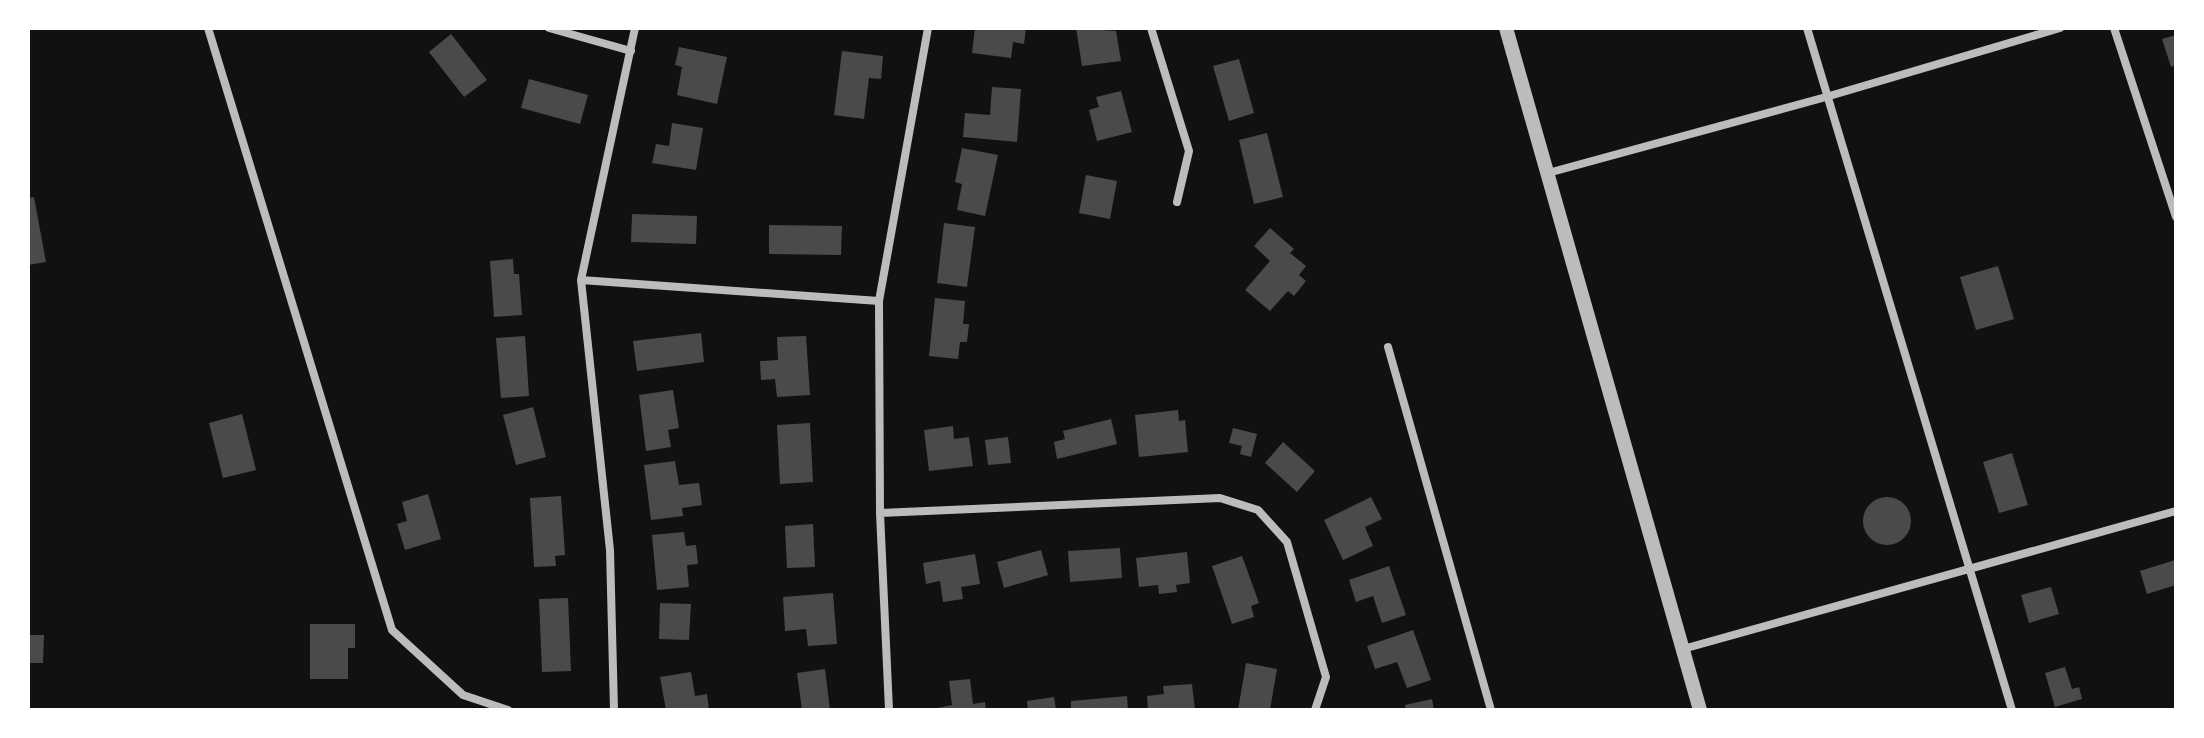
<svg xmlns="http://www.w3.org/2000/svg" width="2204" height="738" viewBox="0 0 2204 738" font-family="'PT Sans Narrow',sans-serif">
	<style>
		.building { fill: #4a4a4a }
		.lines { fill: none; stroke-linecap: round; stroke-linejoin: round }
		.minor { stroke: #bcbcbc; stroke-width: 8 }
		.tertiary { stroke: #bcbcbc; stroke-width: 14 }
	</style>
	<rect width="100%" height="100%" fill="#111"/>
	<path class="building" d="M975,28H1026L1024,44L1013,42L1011,58L972,53Z
		M1076,28L1116,31L1121,61L1082,66Z
		M451,34L487,80L464,97L429,52Z
		M2176,35V65L2171,67L2162,39Z
		M679,47L727,57L717,104L677,95L682,67L675,65Z
		M842,51L883,56L881,79L869,78L864,119L834,115Z
		M1239,59L1254,113L1229,121L1213,66Z
		M529,79L588,95L580,124L521,108Z
		M992,87L1021,89L1017,142L963,137L965,113L990,115Z
		M1121,91L1132,132L1097,141L1089,110L1099,107L1096,97Z
		M672,123L703,128L696,170L652,163L656,144L669,146Z
		M1267,133L1283,197L1254,204L1239,140Z
		M962,148L998,155L985,216L957,210L962,184L955,182Z
		M1086,175L1117,181L1110,219L1079,213Z
		M34,197L46,262L28,265V198Z
		M632,214L697,216L696,244L631,242Z
		M944,223L975,227L967,287L937,283Z
		M769,225L842,226L841,255L769,254Z
		M1270,228L1294,249L1290,253L1306,266L1299,275L1306,281L1294,296L1288,291L1270,311L1245,290L1270,261L1254,246Z
		M513,259L514,274H519L522,315L494,317L490,261Z
		M1998,266L2014,319L1976,330L1960,277Z
		M935,298L965,301L963,324H969L967,342H960L958,359L929,356Z
		M701,333L704,362L637,371L633,341Z
		M525,336L529,396L501,398L496,338Z
		M806,336L810,395L777,397L775,379L761,380L760,361L778,360L777,337Z
		M673,390L679,428L668,430L671,447L646,451L639,395Z
		M533,407L546,457L516,465L503,415Z
		M1178,410L1179,421L1185,420L1188,452L1139,457L1135,415Z
		M242,414L256,470L223,478L209,423Z
		M1111,419L1117,444L1057,459L1054,442L1065,439L1063,431Z
		M810,423L813,482L780,484L777,425Z
		M953,426L954,439L969,437L973,466L929,471L924,430Z
		M1233,428L1257,434L1251,457L1240,454L1242,446L1229,443Z
		M1008,437L1011,463L988,465L985,440Z
		M1283,442L1315,471L1297,492L1265,463Z
		M2012,453L2028,505L1999,513L1983,462Z
		M675,461L679,485L699,483L702,505L682,508L683,516L651,520L644,465Z
		M428,494L441,539L405,550L397,524L407,521L402,502Z
		M561,496L565,555L555,556L556,566L534,567L530,498Z
		M1863 521a24 24 0 1 1 48 0a24 24 0 1 1-48 0Z
		M1371,497L1382,519L1365,527L1373,546L1343,560L1324,520Z
		M813,524L815,567L787,568L785,526Z
		M684,532L686,546L696,545L698,564L687,565L689,587L657,590L652,535Z
		M1120,548L1122,578L1070,582L1068,551Z
		M1041,550L1048,575L1004,588L997,562Z
		M1187,552L1190,583L1176,585L1177,592L1159,594L1158,585L1139,587L1136,558Z
		M975,554L980,584L961,587L963,599L943,602L940,581L926,584L923,563Z
		M1242,556L1259,603L1251,606L1254,617L1232,624L1212,566Z
		M2175,560L2176,585L2147,594L2140,571Z
		M1389,566L1406,615L1382,623L1373,596L1356,602L1349,580Z
		M2051,587L2059,614L2029,623L2021,595Z
		M833,593L837,644L808,646L806,629L785,631L783,597Z
		M568,598L571,671L542,672L539,599Z
		M660,603L691,604L689,640L659,639Z
		M310,624H355V648H348V679H310Z
		M1413,630L1431,680L1407,688L1397,662L1375,669L1367,646Z
		M28,635H44L43,663H28Z
		M1246,663L1277,669L1270,710H1238Z
		M2065,667L2072,689L2079,687L2082,699L2055,707L2045,673Z
		M825,669L830,710H802L797,673Z
		M691,672L695,696L707,694L709,710H666L660,677Z
		M970,679L973,704L985,702L986,710H927L952,705L949,681Z
		M1192,684L1195,710H1148L1147,696L1164,694L1163,686Z
		M1127,696L1128,710H1071V701Z
		M1054,697L1056,710H1028L1027,701Z
		M1432,699L1434,710H1406L1405,705Z"/>
	<g class="lines">
		<path class="minor" d="M208,28L392,630L463,695L508,710
			M549,28L631,51
			M1151,28L1189,151L1177,202
			M1807,28L2012,710
			M2114,28L2176,217
			M1548,173L1826,97L2060,28
			M581,280L879,301
			M1388,347L1491,710
			M880,513L1220,498L1258,510L1287,542L1326,677L1315,710
			M1683,649L2176,511
			M614,710L610,550L581,280L635,28
			M889,710L880,513L879,301L928,28"/>
		<path class="tertiary" d="M1506,28L1700,710"/>
	</g>
	<rect width="2204" height="738" fill="none" stroke="#ffffff" stroke-width="60"/>
</svg>
